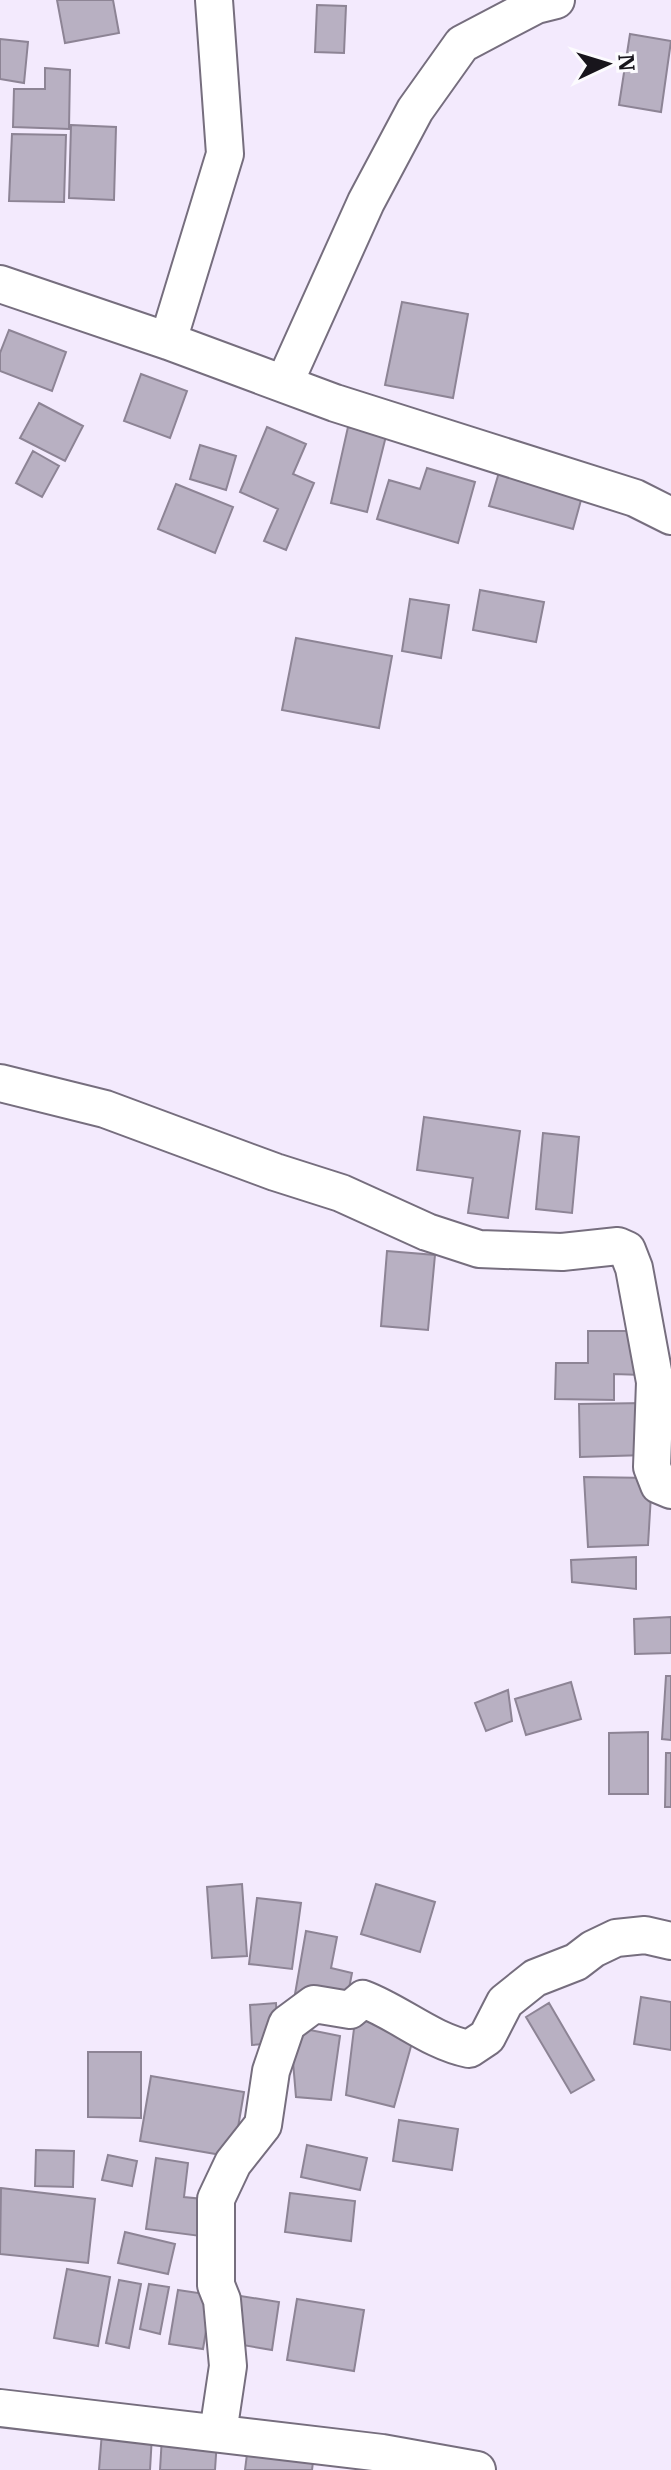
<svg xmlns="http://www.w3.org/2000/svg" width="671" height="2470" viewBox="0 0 671 2470" font-family="'IBM Plex Serif',serif">
	<style>
		.building { fill: #b8b0c2; stroke: #8d8495; stroke-width: 2 }
		.lines { fill: none; stroke-linecap: round; stroke-linejoin: round }
		.street-casing { stroke: #766e7e; stroke-width: 40 }
		.street { stroke: #fff; stroke-width: 36 }
	</style>
	<rect width="100%" height="100%" fill="#f3eafd"/>
	<path class="building" d="M57,0H113L119,33L65,43Z
		M317,5L346,6L344,53L315,52Z
		M630,34L671,41L661,112L619,105Z
		M0,39L28,42L24,83L0,79Z
		M45,68L70,70L69,129L13,127L14,89H45Z
		M71,125L116,127L114,200L69,198Z
		M12,134L66,135L64,202L9,201Z
		M402,302L468,314L453,398L385,385Z
		M9,330L66,352L52,391L0,371V353Z
		M141,374L187,391L170,438L124,421Z
		M39,403L83,426L65,461L20,438Z
		M267,427L306,444L293,474L314,483L286,550L264,541L278,509L240,492Z
		M348,427L386,436L367,512L331,503Z
		M200,445L236,456L226,490L190,479Z
		M33,451L59,466L42,497L16,483Z
		M427,468L475,482L458,543L377,519L389,480L420,489Z
		M500,469L583,493L573,529L489,506Z
		M176,484L233,507L215,553L158,529Z
		M480,590L544,602L536,642L473,630Z
		M410,599L449,605L441,658L402,651Z
		M296,638L392,656L379,728L282,710Z
		M424,1117L520,1131L508,1218L468,1213L473,1178L417,1170Z
		M543,1133L579,1137L572,1213L536,1209Z
		M387,1251L435,1255L428,1330L381,1326Z
		M588,1331H641L642,1375L614,1374V1400L555,1399L556,1363H588Z
		M645,1403L646,1455L580,1457L579,1404Z
		M584,1477L652,1478L648,1545L588,1547Z
		M636,1557V1589L572,1582L571,1560Z
		M671,1617V1653L635,1654L634,1619Z
		M666,1676H671V1740L662,1739Z
		M571,1682L581,1719L526,1735L515,1699Z
		M508,1690L512,1721L486,1731L475,1703Z
		M648,1732V1794H609V1733Z
		M666,1753H671V1807H665Z
		M242,1884L247,1956L212,1958L207,1887Z
		M376,1884L435,1902L420,1952L361,1934Z
		M257,1898L301,1903L292,1969L249,1964Z
		M306,1931L337,1937L331,1968L352,1973L346,2004L295,1994Z
		M641,1997L671,2002V2050L634,2044Z
		M276,2003L278,2043L252,2045L250,2005Z
		M549,2003L594,2080L571,2093L526,2017Z
		M356,2012L415,2032L394,2107L346,2095Z
		M290,2026L340,2036L331,2100L296,2097Z
		M88,2052H141V2118L88,2117Z
		M151,2076L244,2092L233,2157L140,2141Z
		M399,2120L458,2129L452,2170L393,2161Z
		M307,2145L367,2158L360,2190L301,2177Z
		M36,2150L74,2151L73,2187L35,2186Z
		M108,2155L137,2161L132,2186L102,2180Z
		M156,2158L188,2163L184,2197L213,2200L208,2237L146,2229Z
		M1,2188L95,2199L88,2263L0,2254Z
		M290,2193L355,2201L351,2241L285,2232Z
		M125,2232L175,2244L168,2274L118,2263Z
		M67,2269L110,2277L98,2346L54,2338Z
		M119,2280L141,2284L129,2348L106,2343Z
		M149,2284L169,2287L160,2334L140,2329Z
		M178,2290L212,2295L203,2349L169,2344Z
		M228,2294L279,2302L272,2350L231,2343Z
		M297,2299L364,2310L354,2371L287,2360Z
		M102,2432L152,2435L150,2470H99Z
		M162,2436L217,2440L215,2470H160Z
		M248,2446L314,2454L312,2470H245Z"/>
	<g class="lines">
		<g class="street-casing">
			<path id="street" d="M0,284L168,341L335,403L635,498L671,516
				M168,341L225,154L214,0
				M284,384L366,202L415,110L462,44L536,5L556,0
				M0,1083L105,1109L275,1172L341,1193L427,1232L479,1249L562,1252L618,1246L627,1250L634,1268L655,1382L652,1467L659,1485L671,1490
				M0,2408L382,2453L477,2470
				M218,2433L228,2366L222,2300L216,2285V2199L233,2163L263,2125L271,2071L287,2024L314,2004L350,2010L363,1999C400,2013 430,2041 469,2049L487,2037L505,2002L535,1978L576,1962L593,1949L616,1938L645,1935L671,1941"/>
		</g>
		<use href="#street" class="street"/>
	</g>
	<g transform="translate(607 64) rotate(86)" stroke="#fcfbfe" stroke-width="6" paint-order="stroke">
	<path d="M0-6L14 30L0 20L-14 30Z" fill="#18151c"/>
	<text y="-12" font-size="22" font-weight="bold" text-anchor="middle" fill="#18151c">N</text>
	</g>
</svg>
